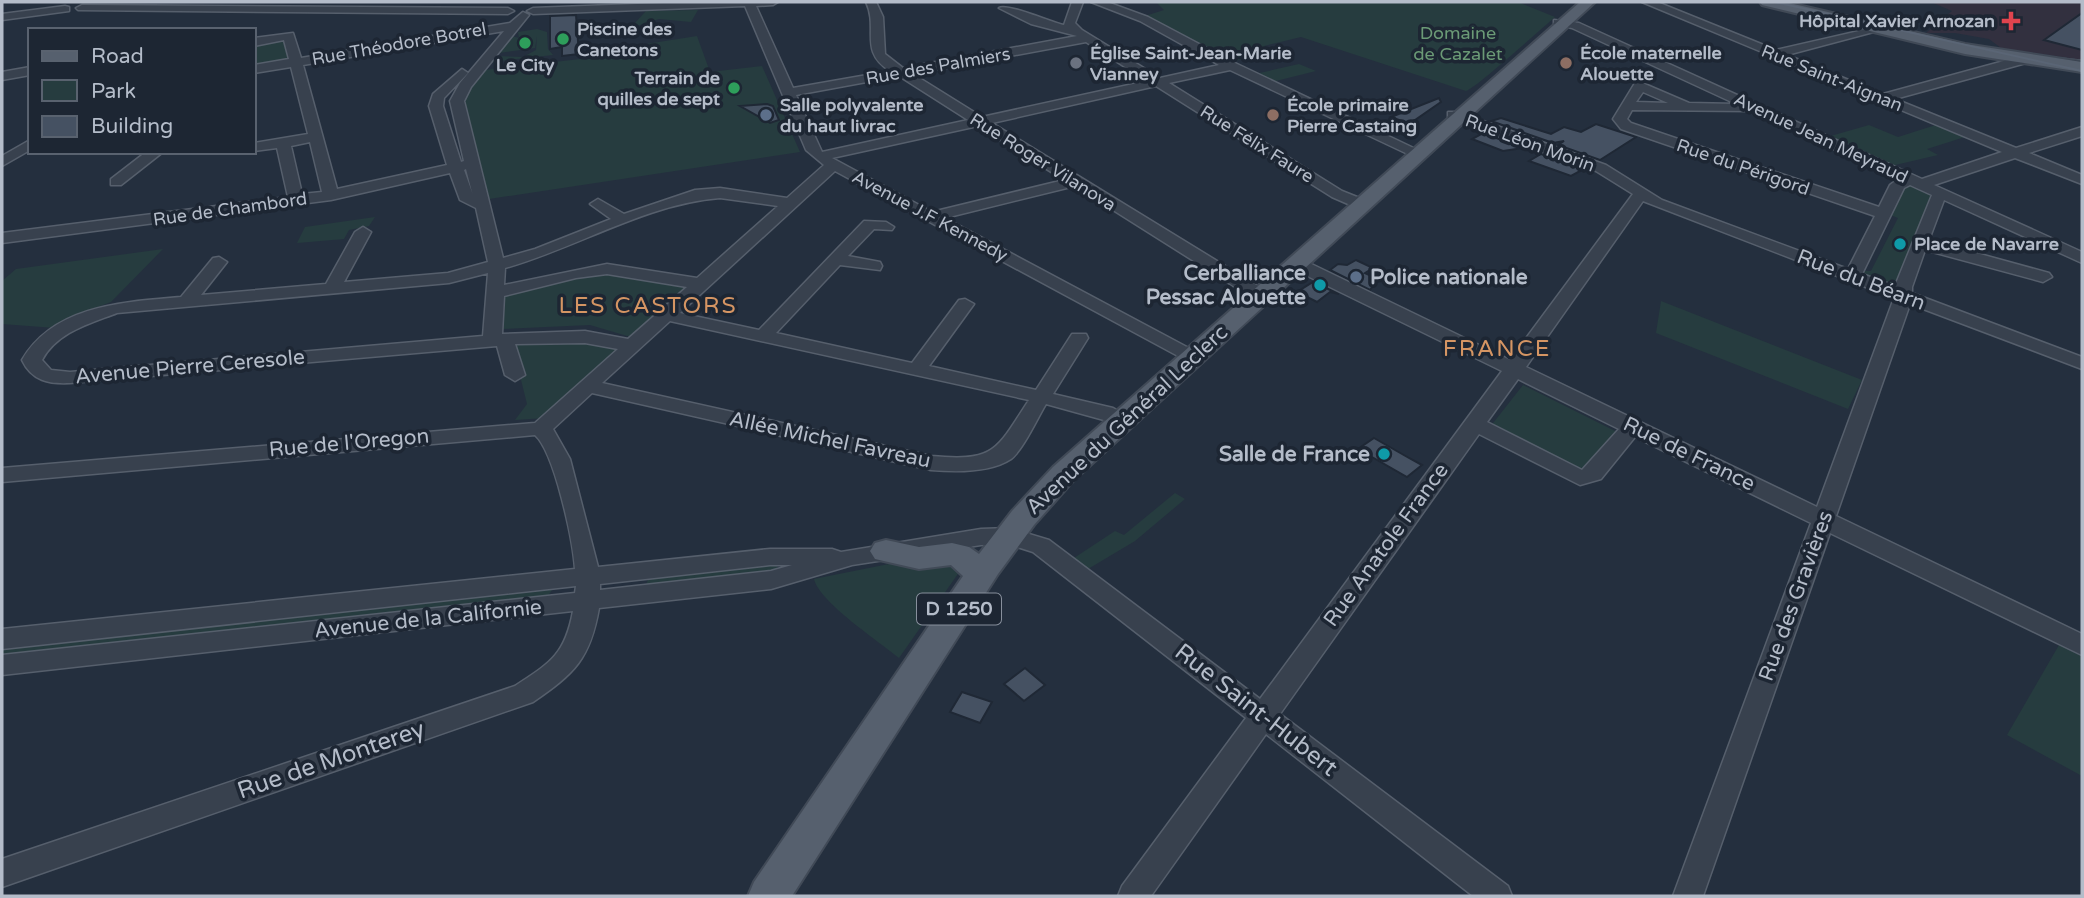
<svg xmlns="http://www.w3.org/2000/svg" width="2084" height="898" viewBox="0 0 2084 898" font-family="'Varela Round',sans-serif">
	<style>
		.medical { fill: #32303f }
		.green { fill: #263c3f }
		.building { fill: #455162; stroke: #1f2835; stroke-width: 2 }
		.lines { fill: none; stroke-linecap: round; stroke-linejoin: round }
		.minor-casing { stroke: #565f6c; stroke-width: 3 }
		.major-casing { stroke: #414a57; stroke-width: 4 }
		.minor { fill: #38414e; fill-rule: evenodd }
		.major { fill: #56606e; fill-rule: evenodd }
		.tram { stroke: #5a6575; stroke-width: 2 }
		.health-dot { fill: #e0444e; stroke: #1d2633; stroke-width: 2.5 }
		.leisure-dot { fill: #2e9e5b; stroke: #1d2633; stroke-width: 2.5 }
		.worship-dot { fill: #6b7280; stroke: #1d2633; stroke-width: 2.5 }
		.education-dot { fill: #8d6e63; stroke: #1d2633; stroke-width: 2.5 }
		.service-dot { fill: #5c6f8a; stroke: #1d2633; stroke-width: 2.5 }
		.culture-dot { fill: #0f9aa8; stroke: #1d2633; stroke-width: 2.5 }
		.labels { text-anchor: middle; dominant-baseline: central; stroke-width: 7; stroke-linejoin: round; paint-order: stroke }
		.far-poi-label { font-size: 18px; font-weight: bold; fill: #b4bcc9; stroke: #1d2633; text-anchor: start }
		.far-park-label { font-size: 18px; fill: #6b9a76; stroke: #1d2633 }
		.far-street-label { font-size: 18px; fill: #b4bcc9; stroke: #1d2633 }
		.shield { fill: #1d2633; stroke: #878f9c; stroke-width: 2 }
		.shield-label { font-size: 19px; font-weight: bold; fill: #b4bcc9 }
		.poi-label { font-size: 21px; font-weight: bold; fill: #b4bcc9; stroke: #1d2633; text-anchor: end }
		.street-label { font-size: 21px; fill: #b4bcc9; stroke: #1d2633 }
		.neighbourhood-label { font-size: 23px; letter-spacing: 2px; fill: #d59563; stroke: #1d2633 }
		.near-street-label { font-size: 24px; fill: #b4bcc9; stroke: #1d2633 }
	</style>
	<rect width="100%" height="100%" fill="#242f3e"/>
	<path class="medical" d="M1931,2H2082V60L2001,48L1989,39L1955,33H1926L1952,11Z"/>
	<path class="green" d="M1156,2H1518L1555,17C1541,29 1475,89 1466,91L1301,37L1264,46L1275,52L1230,62L1145,16L1164,10Z
		M698,10L691,22L659,19L637,26L634,24L646,11Z
		M537,29L547,32L548,49L553,55L490,62L495,56L523,57L536,50L537,36L535,48L498,53L512,36L519,38L518,32Z
		M697,36L710,72L762,66L800,152L489,199L465,118L464,97L485,70L598,57L613,52L614,49Z
		M281,39L286,40L291,59L254,67V43Z
		M1299,64L1316,71L1272,82L1255,74Z
		M1939,124L1968,136L1927,149L1938,155L1891,166L1827,137L1869,125L1898,137Z
		M1910,184L1934,194L1900,281L1895,286L1863,275L1862,271H1871L1898,218L1888,214L1900,187Z
		M375,217L369,226L349,230L344,239L297,243L305,227Z
		M163,249L111,302L82,313L55,328L2,324V281L16,269Z
		M619,271L694,284L634,338L590,325L502,329L501,292L576,275Z
		M1661,301L1862,380L1848,409L1656,333Z
		M535,342H576L620,349L545,418L515,420L527,404L512,344Z
		M1523,385L1619,433L1580,475L1490,427Z
		M1175,493L1185,499L1135,541L1088,569L1074,558L1115,531L1124,535Z
		M939,561L962,568L899,658C880,642 819,602 814,579L894,563Z
		M776,563L778,570L646,585L649,577Z
		M544,585L552,590L544,602L2,660V643Z
		M2059,645L2082,656V776L2007,735Z"/>
	<path class="building" d="M2082,13V50L2044,40Z
		M576,15L579,54L562,56V47L550,49V16Z
		M1439,98L1441,102L1415,120L1407,123L1391,117Z
		M767,104L773,106L779,120L770,123L740,106Z
		M1501,118L1551,134L1564,127L1581,132L1596,124L1636,137L1600,160L1558,145L1564,141L1553,143L1491,121Z
		M1483,133L1523,148L1503,151L1472,139Z
		M1541,154L1584,169L1571,176L1529,161Z
		M1356,260L1373,268L1365,273L1378,279L1370,290L1330,270L1338,264L1347,265Z
		M1313,282L1339,294L1330,292L1317,302L1297,292Z
		M1374,438L1409,458L1422,465L1407,477L1358,449Z
		M1025,668L1045,685L1024,701L1004,684Z
		M962,692L992,702L980,723L950,712Z"/>
	<g class="lines">
		<g class="minor-casing">
			<path id="minor" d="M690,2H778L773,5L756,6L793,88L890,71C858,51 879,29 866,2H876L883,17L885,54L903,68L1077,36L1031,24L999,8C1007,3 1051,22 1064,25L1072,2H1083L1075,23L1082,30L1160,78L1219,65L1140,21L1091,2H1107L1148,17L1235,63L1424,153L1422,156H1412L1230,70L1169,83L1342,191L1367,201V207H1355L1332,197L1156,86L992,123L1266,291L1269,295L1266,299H1254L1075,186L945,218L1198,353L1200,357L1191,363L835,171L680,313L759,330L864,221L886,222L894,227L892,230L874,229L848,256L880,262L882,266L880,270L840,265L776,333L912,363L959,300L965,299L974,304L929,366L1036,390L1072,334H1086L1088,338L1053,394L1113,408L1132,419L1122,425L1046,404C1038,417 1023,450 1011,459C990,473 955,472 931,470L592,393L553,429L570,459L598,567L770,549H832L841,552L981,529L1009,528L1049,540L1260,699L1502,371L1289,267L1287,263L1289,259H1301L1510,360L1633,194L1596,171L1448,118V112H1458L1606,165L1662,200L1848,269L1875,216L1621,129L1613,119L1635,83L1640,82L1689,103L1736,104L1572,28L1554,24V20L1579,23L1922,179L2002,152L1642,2H1657L1776,50L1881,26V30L1787,55L1883,94L2026,55L2082,61V69L2026,63L1895,99L2016,148L2082,127V136L2029,153L2082,175V184L2015,158L1934,185L2082,252V263L1944,200L1929,240L2049,273L2052,277L2043,282L1925,250L1912,287V293L2082,357V369L1910,304L1836,516L2082,634V655L1830,533L1703,896H1673L1811,523L1635,437L1601,479L1580,485L1479,434L1280,714L1508,886L1512,896H1473L1266,734L1151,896H1118L1122,886L1246,718L1033,552L1008,544L981,545L852,565L771,589L599,608C590,659 575,673 533,702L2,887V859L515,686C550,663 565,655 573,611L2,675V655L575,593L576,586L2,649V629L575,569C573,541 555,453 535,435L2,482V468L535,423L618,349L585,343L515,344L525,375L515,381L505,375L497,346L70,383C49,384 32,381 22,360C54,305 124,302 181,297L213,258L219,257L227,262L201,295L326,284L355,232L363,227L371,232L344,282L448,273L488,262L476,208L460,200L450,173L331,200L2,243V233L288,197L277,148L254,151V143L308,134L291,67L254,73V65L289,59L284,40L254,46V38L293,33L301,58L510,23L523,12L529,15L471,87L464,101L503,258L535,249L611,219L590,204L598,199L624,214L695,190L720,188L787,198L824,165L806,150L745,6L533,14L527,11L533,8ZM504,31L460,83L450,101L464,161L461,162L443,106L444,98L468,73L462,69L433,94L429,106L447,165L337,189L303,65ZM1086,42L1147,81L982,117L913,74ZM899,76L968,120L822,152L796,95ZM1643,92L1668,103L1636,102ZM1632,110L1751,111L1898,179L1890,185L1879,207L1631,123L1627,119ZM978,126L1064,180L932,212L832,158ZM310,142L322,192L302,194L291,146ZM466,169L472,192L473,195L464,170ZM1910,185L1932,195L1895,286L1862,274L1904,188ZM720,198L778,206L697,278L607,264L504,285L505,268C577,248 645,204 720,198ZM1643,201L1894,298L1817,507L1526,367ZM488,273L483,336L70,372L51,370L42,360C57,332 89,324 117,313L449,283ZM607,274L687,287L628,339L585,331L502,334L504,296L576,278ZM670,321L1029,400C996,450 996,462 931,456L602,383ZM1518,379L1619,429L1582,470L1487,422ZM770,565H792L771,571L600,590V584Z
				M82,5L508,8L514,11L508,14L78,10L76,8Z
				M65,6L69,7V11L2,20V14Z
				M30,67V75L2,80V72Z
				M30,140V150L2,166V156Z
				M146,152H163L121,185H111V179Z"/>
		</g>
		<g class="major-casing">
			<path id="major" d="M1580,2H1595L1073,481L1034,525L998,574L792,896H748L754,882L963,576L951,565L919,569L875,559L870,551L875,543L886,540L919,547L952,543L969,547L979,554L1012,511L1053,467Z
				M1760,2H1785L1965,44L2082,62V72L1965,54L1762,5Z"/>
		</g>
		<use href="#minor" class="minor"/>
		<use href="#major" class="major"/>
		<path class="tram" d="M1775,2L2082,71"/>
	</g>
	<path class="health-dot" d="M2007.5 10.5h7v7h7v7h-7v7h-7v-7h-7v-7h7z"/>
	<g class="leisure-dot">
		<circle cx="563" cy="39" r="7"/>
		<circle cx="525" cy="43" r="7"/>
		<circle cx="734" cy="88" r="7"/>
	</g>
	<circle class="worship-dot" cx="1076" cy="63" r="7"/>
	<g class="education-dot">
		<circle cx="1566" cy="63" r="7"/>
		<circle cx="1273" cy="115" r="7"/>
	</g>
	<g class="service-dot">
		<circle cx="766" cy="115" r="7"/>
		<circle cx="1356" cy="277" r="7"/>
	</g>
	<g class="culture-dot">
		<circle cx="1900" cy="244" r="7"/>
		<circle cx="1320" cy="285" r="7"/>
		<circle cx="1384" cy="454" r="7"/>
	</g>
	<g class="labels">
		<g class="far-poi-label">
			<text x="1995" y="21" text-anchor="end">Hôpital Xavier Arnozan</text>
			<text x="577" y="29">Piscine des<tspan x="577" dy="21">Canetons</tspan></text>
			<text x="1090" y="53">Église Saint-Jean-Marie<tspan x="1090" dy="21">Vianney</tspan></text>
			<text x="1580" y="53">École maternelle<tspan x="1580" dy="21">Alouette</tspan></text>
			<text x="525" y="65" text-anchor="middle">Le City</text>
			<text x="720" y="78" text-anchor="end">Terrain de<tspan x="720" dy="21">quilles de sept</tspan></text>
			<text x="780" y="105">Salle polyvalente<tspan x="780" dy="21">du haut livrac</tspan></text>
			<text x="1287" y="105">École primaire<tspan x="1287" dy="21">Pierre Castaing</tspan></text>
			<text x="1914" y="244">Place de Navarre</text>
		</g>
		<g class="far-park-label">
			<text x="1458" y="33">Domaine<tspan x="1458" dy="21">de Cazalet</tspan></text>
		</g>
		<g class="far-street-label">
			<text transform="translate(399 44) rotate(-10)">Rue Théodore Botrel</text>
			<text transform="translate(938 66) rotate(-10)">Rue des Palmiers</text>
			<text transform="translate(1832 78) rotate(22)">Rue Saint-Aignan</text>
			<text transform="translate(1821 138) rotate(25)">Avenue Jean Meyraud</text>
			<text transform="translate(1530 143) rotate(20)">Rue Léon Morin</text>
			<text transform="translate(1257 144) rotate(32)">Rue Félix Faure</text>
			<text transform="translate(1043 162) rotate(32)">Rue Roger Vilanova</text>
			<text transform="translate(1743 167) rotate(19)">Rue du Périgord</text>
			<text transform="translate(230 209) rotate(-8)">Rue de Chambord</text>
			<text transform="translate(930 216) rotate(28)">Avenue J.F Kennedy</text>
		</g>
		<rect class="shield" x="917" y="593.5" width="84" height="31" rx="5"/>
		<g class="shield-label">
			<text x="959" y="609">D 1250</text>
		</g>
		<g class="poi-label">
			<text x="1306" y="273">Cerballiance<tspan x="1306" dy="24">Pessac Alouette</tspan></text>
			<text x="1370" y="277" text-anchor="start">Police nationale</text>
			<text x="1370" y="454">Salle de France</text>
		</g>
		<g class="street-label">
			<text transform="translate(1861 280) rotate(21)">Rue du Béarn</text>
			<text transform="translate(190 367) rotate(-5)">Avenue Pierre Ceresole</text>
			<text transform="translate(1127 420) rotate(-43)">Avenue du Général Leclerc</text>
			<text transform="translate(830 440) rotate(12)">Allée Michel Favreau</text>
			<text transform="translate(349 443) rotate(-5)">Rue de l'Oregon</text>
			<text transform="translate(1689 454) rotate(26)">Rue de France</text>
			<text transform="translate(1386 545) rotate(-54)">Rue Anatole France</text>
			<text transform="translate(1796 596) rotate(-70)">Rue des Gravières</text>
			<text transform="translate(428 619) rotate(-6)">Avenue de la Californie</text>
		</g>
		<g class="neighbourhood-label">
			<text x="648" y="306">LES CASTORS</text>
			<text x="1497" y="349">FRANCE</text>
		</g>
		<g class="near-street-label">
			<text transform="translate(1256 710) rotate(38)">Rue Saint-Hubert</text>
			<text transform="translate(331 760) rotate(-19)">Rue de Monterey</text>
		</g>
	</g>
	<rect width="2084" height="898" fill="none" stroke="#b4bcc9" stroke-width="7"/>
	<rect x="28" y="28" width="228" height="126" fill="#1d2633" stroke="#59626f" stroke-width="2"/>
	<rect x="42" y="51" width="35" height="10" fill="#56606e" stroke="#59626f" stroke-width="2"/>
	<text x="91" y="63" font-size="21" fill="#b4bcc9">Road</text>
	<rect x="42" y="80" width="35" height="21" fill="#263c3f" stroke="#59626f" stroke-width="2"/>
	<text x="91" y="98" font-size="21" fill="#b4bcc9">Park</text>
	<rect x="42" y="116" width="35" height="21" fill="#455162" stroke="#59626f" stroke-width="2"/>
	<text x="91" y="133" font-size="21" fill="#b4bcc9">Building</text>
</svg>
